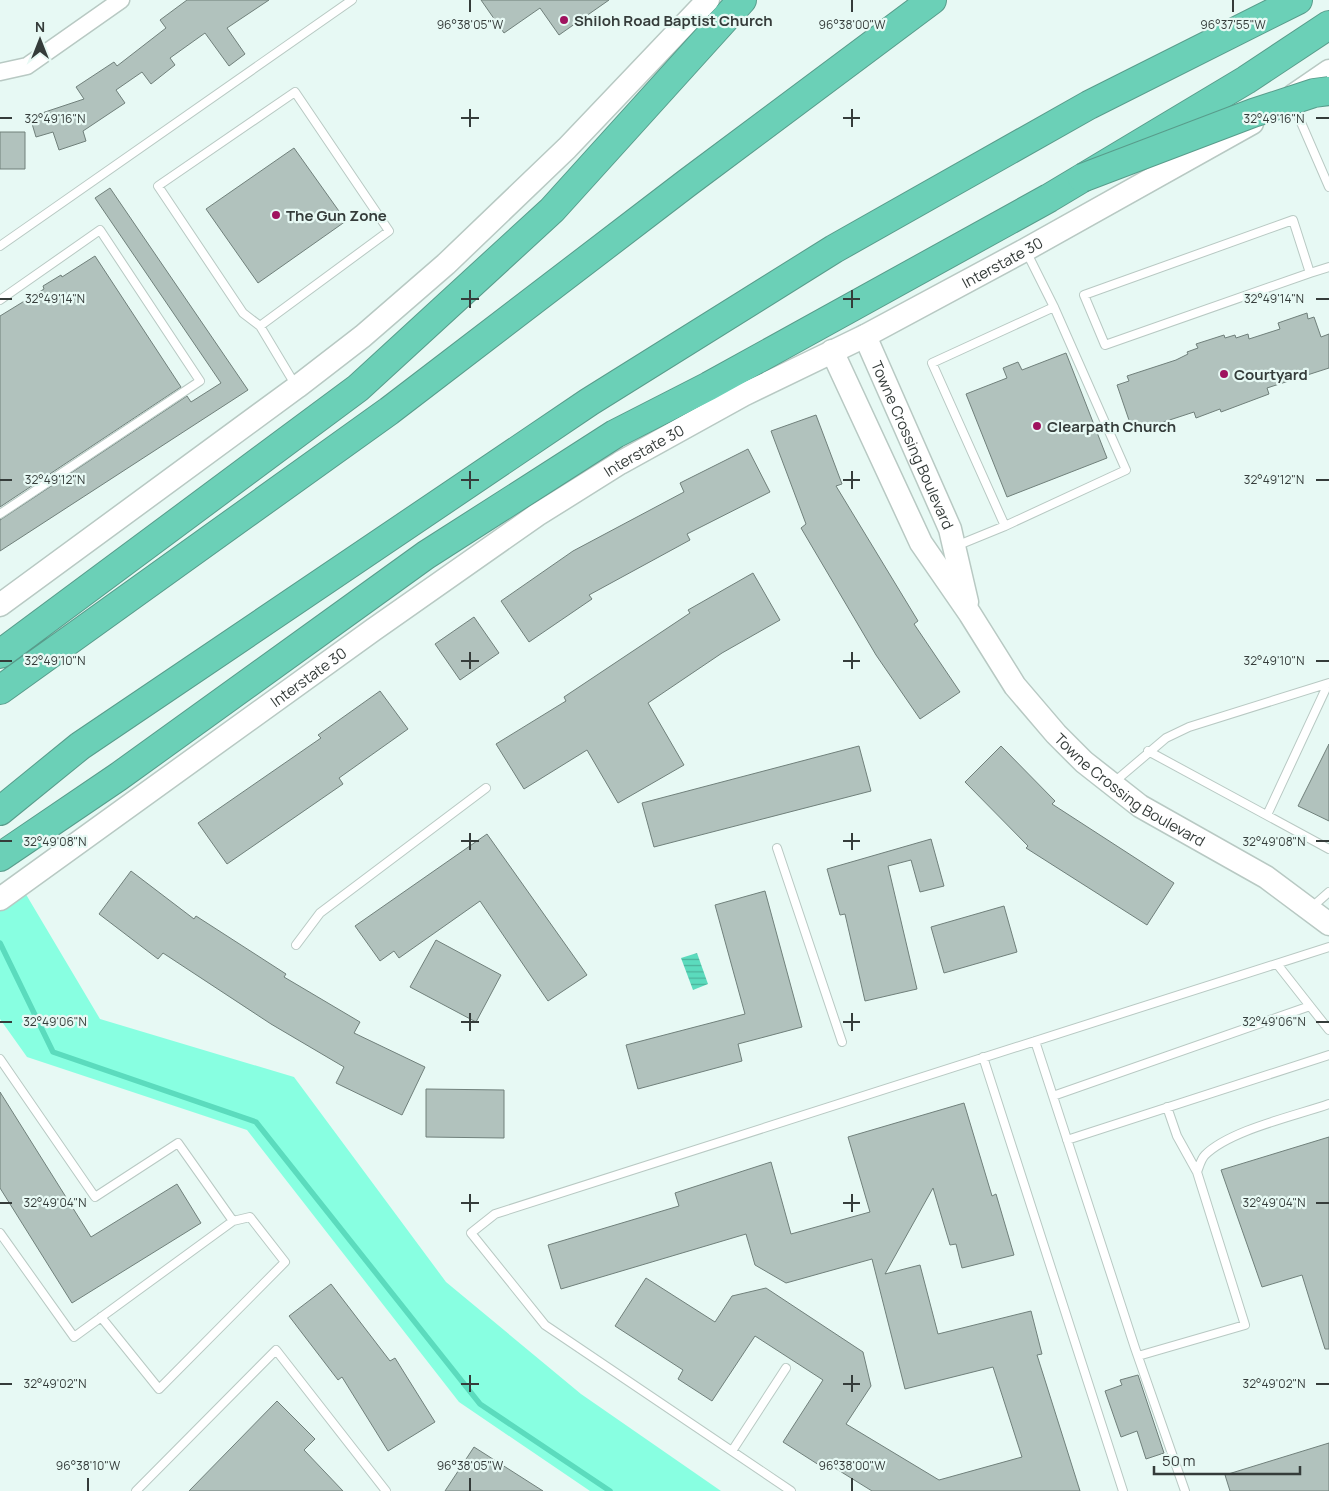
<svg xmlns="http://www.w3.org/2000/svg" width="1329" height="1491" viewBox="0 0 1329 1491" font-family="Manrope,sans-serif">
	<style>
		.grass { fill: #88ffe1 }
		.water { fill: url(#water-rules) }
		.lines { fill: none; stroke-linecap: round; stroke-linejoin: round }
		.stream { stroke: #5bdbbd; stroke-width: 5.5 }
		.building { fill: #b1c2bd; stroke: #70807b }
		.lane-casing { stroke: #b8c9c3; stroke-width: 10 }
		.street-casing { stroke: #b8c9c3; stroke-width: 19 }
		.secondary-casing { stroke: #b8c9c3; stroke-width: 25 }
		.highway-casing { stroke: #589c8b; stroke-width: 30 }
		.lane { stroke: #fff; stroke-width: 8 }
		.street { stroke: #fff; stroke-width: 16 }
		.secondary { stroke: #fff; stroke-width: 22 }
		.highway { stroke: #6bd0b7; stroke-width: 28 }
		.highway-bridge-casing { stroke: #589c8b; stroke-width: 30; stroke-linecap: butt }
		.highway-bridge { stroke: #6bd0b7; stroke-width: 28 }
		.ticks { fill: none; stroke: #353c3a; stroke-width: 2 }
		.poi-dot { fill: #9f125e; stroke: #e7f9f4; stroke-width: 2 }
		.labels { text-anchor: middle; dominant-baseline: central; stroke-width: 4.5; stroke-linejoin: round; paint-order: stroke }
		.poi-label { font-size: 15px; font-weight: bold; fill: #353c3a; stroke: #e7f9f4; text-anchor: start }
		.street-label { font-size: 15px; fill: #353c3a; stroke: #e7f9f4 }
		.ticks-label { font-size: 12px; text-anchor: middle; fill: #353c3a; stroke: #e7f9f4; stroke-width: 4.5; stroke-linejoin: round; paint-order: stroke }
	</style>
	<defs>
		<pattern id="water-rules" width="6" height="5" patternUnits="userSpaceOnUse" patternTransform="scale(1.25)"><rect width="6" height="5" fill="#5bdbbd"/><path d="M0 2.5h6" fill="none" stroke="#4cb39b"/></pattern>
	</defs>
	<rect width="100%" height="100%" fill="#e7f9f4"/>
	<path class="grass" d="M21,886L100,1019L294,1077L446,1282L581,1394L721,1491H590L459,1402L247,1130L27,1057L0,1019V900Z"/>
	<path class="water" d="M697,953L708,984L693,990L681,958Z"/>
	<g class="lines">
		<path class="stream" d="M0,943L53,1052L256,1122L480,1404L610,1491"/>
	</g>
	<path class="building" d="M187,0H269L227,28L245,54L229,66L205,33L170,58L175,65L151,84L142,72L116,90L125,103L83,131L86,141L59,150L53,132L36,137L30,117L84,99L76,87L114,62L117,66L166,28L160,20Z
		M481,0H609L559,35L540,8L504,33Z
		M0,132H25V169H0Z
		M294,148L346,221L258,283L206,209Z
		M110,188L248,390L0,551V520L187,396L191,402L221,383L95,198Z
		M95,256L181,387L0,507V316L44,289L43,286L61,275L62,277Z
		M1307,313L1308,319L1314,317L1321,337L1329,334V368L1267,388L1269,394L1221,412L1220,409L1196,418L1194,412L1142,429L1140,423L1131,426L1117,385L1129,381L1127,376L1176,360L1188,354L1187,352L1198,348L1196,344L1224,335L1225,338L1235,335L1236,338L1248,334L1249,339L1280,329L1278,323Z
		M1066,353L1107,458L1007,497L966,394L1007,378L1003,368L1018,362L1022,370Z
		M816,415L842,484L836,486L918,621L914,624L960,692L920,719L876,655L801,528L806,524L771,431Z
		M748,449L770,492L687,534L690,540L589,595L592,599L529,642L501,601L573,551L684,492L680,483Z
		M753,573L780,620L722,653L648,703L684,765L618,803L587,750L524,789L496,744L566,701L564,697L690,613L688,610Z
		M474,617L499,653L460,680L435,644Z
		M380,691L408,729L339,778L343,784L227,864L198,823L321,738L318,735Z
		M1329,744V821L1298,806Z
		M859,746L871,791L654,847L642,803Z
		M1001,746L1055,801L1052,804L1174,883L1147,925L1026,848L1028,846L965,782Z
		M487,834L587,975L548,1001L480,901L399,958L394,951L380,961L355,926Z
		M931,839L944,886L920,892L911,860L888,866L917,989L865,1001L845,914L840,915L827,869Z
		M131,871L194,919L196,916L286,974L284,977L360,1022L354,1033L425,1067L402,1115L336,1083L344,1067L271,1024L163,953L158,959L99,914Z
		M765,891L802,1027L738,1044L742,1061L638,1089L626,1045L745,1014L715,905Z
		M1004,906L1017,952L944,973L931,927Z
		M436,940L501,975L476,1022L410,987Z
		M426,1089L504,1090V1138L426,1137Z
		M0,1092L91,1237L177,1184L201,1223L72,1303L0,1188Z
		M964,1103L992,1196L996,1194L1014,1255L962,1268L956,1244L950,1245L933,1188L885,1274L920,1265L938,1334L1031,1311L1042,1354L1037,1355L1080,1491H872L822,1460L819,1465L783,1442L823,1380L755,1336L712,1401L678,1379L683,1370L615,1326L646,1278L715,1322L732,1296L766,1288L863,1352L871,1386L846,1424L939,1480L1022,1457L993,1367L905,1389L872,1259L786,1283L755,1265L746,1234L561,1289L548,1245L679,1206L675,1193L771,1162L791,1234L870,1212L848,1137Z
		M1329,1137V1349H1325L1302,1275L1262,1287L1221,1170Z
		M331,1284L390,1361L395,1358L435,1422L388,1451L342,1377L338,1380L289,1316Z
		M1138,1375L1164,1453L1146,1459L1137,1431L1121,1437L1105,1391L1122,1385L1120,1380Z
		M277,1401L315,1439L304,1450L343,1491H189Z
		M1329,1443V1491H1230L1225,1475Z
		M474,1447L543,1491H445Z"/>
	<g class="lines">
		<g class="lane-casing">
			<path id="lane" d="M1293,104L1329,187
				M0,246L352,0
				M1026,251L1054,307L1126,470L1005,526L932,363L1054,307
				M1310,273L1293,220L1084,295L1105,345L1310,273L1329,267
				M0,300L100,230L200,381L0,514
				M260,326L243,313L158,186L295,92L389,231L260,326L296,386
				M956,546L1005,526
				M1148,751L1329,849
				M1113,783L1166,738L1189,727L1329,683
				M1267,815L1328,684
				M777,848L842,1042
				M1312,907L1329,892
				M296,945L320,913L486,788
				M1277,964L1310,1006
				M1035,1041L1135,1348L1185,1491
				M983,1057L1123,1491
				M0,1059L95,1197L178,1143L233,1221L74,1337L0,1233
				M1053,1096L1310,1006L1329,1030
				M1167,1107L1177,1136L1197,1172
				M1067,1140L1329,1055
				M101,1317L159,1389L285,1262L250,1217L233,1221
				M1138,1356L1245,1325L1197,1172C1199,1167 1201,1159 1205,1155C1230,1130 1295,1116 1329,1104
				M732,1451L786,1368
				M136,1491L276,1350L386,1491
				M791,1491L545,1325L471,1233L495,1214L1329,947"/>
		</g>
		<g class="street-casing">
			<path id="street" d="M0,72L27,66L121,0"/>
		</g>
		<g class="secondary-casing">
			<g id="secondary">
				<path d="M1294,95L1329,71"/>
				<path id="s1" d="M865,336L950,529L967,602"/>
				<path id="s2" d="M832,351L921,543L970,614L1015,686L1056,734L1084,762L1140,806L1266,877L1329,924"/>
				<path d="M0,605L297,387L363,336L446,264L567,148L708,0"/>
				<path id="s3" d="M0,899L373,630L537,515L620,463L743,395L865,336L1025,250L1252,123"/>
			</g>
		</g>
		<g class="highway-casing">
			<path id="highway" d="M0,654L358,388L552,210L742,0
				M0,690L389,411L687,183L932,0
				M0,811L80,746L589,402L834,249L1089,105L1298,0
				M0,857L118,777L426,555L615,434L709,386L1049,198L1246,80L1329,25"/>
		</g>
		<use href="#lane" class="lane"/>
		<use href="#street" class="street"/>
		<use href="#secondary" class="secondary"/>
		<use href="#highway" class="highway"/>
		<g class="highway-bridge-casing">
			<path id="highway-bridge" d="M1082,178L1253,113L1314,93L1329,91"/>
		</g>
		<use href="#highway-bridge" class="highway-bridge"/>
	</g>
	<path class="ticks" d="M470,0V12M852,0V12M1233,0V12M470,109V127M852,109V127M0,118H12M461,118H479M843,118H860M1316,118H1329M470,290V308M852,290V308M0,299H12M461,299H479M843,299H860M1316,299H1329M470,471V489M852,471V489M0,480H12M461,480H479M843,480H860M1316,480H1329M470,652V669M852,652V669M0,661H12M461,661H479M843,661H860M1316,661H1329M470,833V850M852,833V850M0,841H12M461,841H479M843,841H860M1316,841H1329M470,1013V1031M852,1013V1031M0,1022H12M461,1022H479M843,1022H860M1316,1022H1329M470,1194V1212M852,1194V1212M0,1203H12M461,1203H479M843,1203H860M1316,1203H1329M470,1375V1392M852,1375V1392M0,1384H12M461,1384H479M843,1384H860M1316,1384H1329M88,1478V1491M470,1478V1491M852,1478V1491"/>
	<g class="poi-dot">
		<circle cx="564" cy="20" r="5"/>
		<circle cx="276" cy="215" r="5"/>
		<circle cx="1224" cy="374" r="5"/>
		<circle cx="1037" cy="426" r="5"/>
	</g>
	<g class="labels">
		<g class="poi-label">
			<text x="574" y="20">Shiloh Road Baptist Church</text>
			<text x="286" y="215">The Gun Zone</text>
			<text x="1234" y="374">Courtyard</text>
			<text x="1047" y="426">Clearpath Church</text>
		</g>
		<g class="street-label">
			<text stroke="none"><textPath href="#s3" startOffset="1190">Interstate 30</textPath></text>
			<text stroke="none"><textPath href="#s1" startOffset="119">Towne Crossing Boulevard</textPath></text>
			<text stroke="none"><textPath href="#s3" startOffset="785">Interstate 30</textPath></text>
			<text stroke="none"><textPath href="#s3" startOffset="380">Interstate 30</textPath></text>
			<text stroke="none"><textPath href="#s2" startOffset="539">Towne Crossing Boulevard</textPath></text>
		</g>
	</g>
	<g class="ticks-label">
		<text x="470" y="29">96°38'05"W</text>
		<text x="852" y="29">96°38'00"W</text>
		<text x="1233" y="29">96°37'55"W</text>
		<text x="55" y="123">32°49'16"N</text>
		<text x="1274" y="123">32°49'16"N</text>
		<text x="55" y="303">32°49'14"N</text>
		<text x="1274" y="303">32°49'14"N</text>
		<text x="55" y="484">32°49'12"N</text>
		<text x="1274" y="484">32°49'12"N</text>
		<text x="55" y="665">32°49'10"N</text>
		<text x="1274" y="665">32°49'10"N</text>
		<text x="55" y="846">32°49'08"N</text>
		<text x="1274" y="846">32°49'08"N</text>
		<text x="55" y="1026">32°49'06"N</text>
		<text x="1274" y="1026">32°49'06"N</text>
		<text x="55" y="1207">32°49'04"N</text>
		<text x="1274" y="1207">32°49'04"N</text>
		<text x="55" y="1388">32°49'02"N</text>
		<text x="1274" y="1388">32°49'02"N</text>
		<text x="88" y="1470">96°38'10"W</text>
		<text x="470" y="1470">96°38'05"W</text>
		<text x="852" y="1470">96°38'00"W</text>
	</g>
	<g transform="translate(40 40)" stroke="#e7f9f4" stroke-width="4" paint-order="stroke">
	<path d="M0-4L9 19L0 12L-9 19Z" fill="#353c3a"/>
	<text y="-8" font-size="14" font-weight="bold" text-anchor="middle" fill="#353c3a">N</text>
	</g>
	<path d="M1154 1466v8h146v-8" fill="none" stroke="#353c3a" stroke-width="2.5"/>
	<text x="1162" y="1466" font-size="15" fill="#353c3a" stroke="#e7f9f4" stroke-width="4" paint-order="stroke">50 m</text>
</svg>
